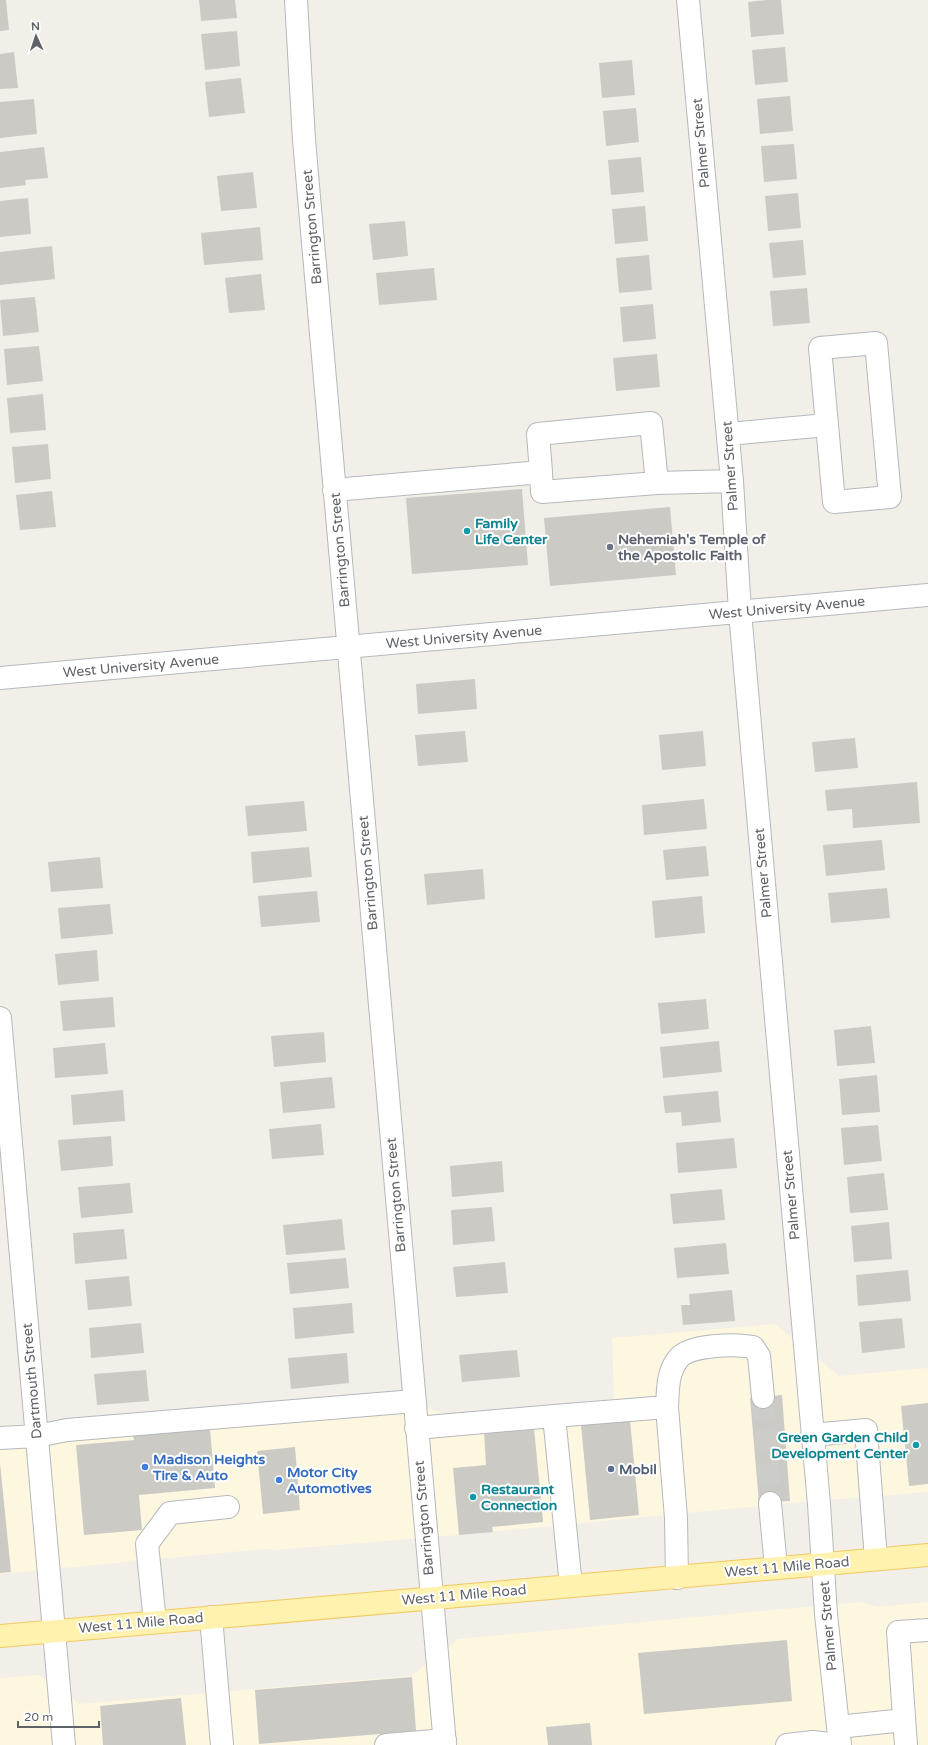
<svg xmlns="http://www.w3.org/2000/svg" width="928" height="1745" viewBox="0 0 928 1745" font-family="'Varela Round',sans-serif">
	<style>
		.commercial { fill: #fef7e0 }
		.building { fill: #cccac5 }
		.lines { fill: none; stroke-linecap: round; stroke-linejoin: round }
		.minor-tunnel { stroke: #ccccc8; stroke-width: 22; stroke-dasharray: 22 11; stroke-linecap: butt }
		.minor-casing { stroke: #b5b8bc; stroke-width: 24 }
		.major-casing { stroke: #f2c960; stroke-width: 24 }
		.minor { stroke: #fff; stroke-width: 22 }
		.major { stroke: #fff2af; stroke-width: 22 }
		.culture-dot { fill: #0f9aa8; stroke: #fff; stroke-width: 1.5 }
		.worship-dot { fill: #6b7280; stroke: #fff; stroke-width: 1.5 }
		.shop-dot { fill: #3f7fe0; stroke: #fff; stroke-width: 1.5 }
		.service-dot { fill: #5c6f8a; stroke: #fff; stroke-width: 1.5 }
		.labels { text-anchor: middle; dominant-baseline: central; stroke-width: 4; stroke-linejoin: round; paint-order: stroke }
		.street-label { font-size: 14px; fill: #5f6368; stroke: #fff }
		.culture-label { font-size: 14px; font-weight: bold; fill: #0d838f; stroke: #fff; text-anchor: start }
		.worship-label { font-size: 14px; font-weight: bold; fill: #5b616d; stroke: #fff; text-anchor: start }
		.shop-label { font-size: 14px; font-weight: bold; fill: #366cbe; stroke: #fff; text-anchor: start }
		.service-label { font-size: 14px; font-weight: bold; fill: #4e5e75; stroke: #fff; text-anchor: start }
	</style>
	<rect width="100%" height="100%" fill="#f1efe8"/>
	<path class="commercial" d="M775,1324L839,1376L928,1368V1492L789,1503L459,1535L274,1550L265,1549L0,1574V1426L386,1392L449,1416L614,1399L612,1338Z
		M860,1602L877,1607L928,1602V1745H0V1678L39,1675L79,1704L411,1676L458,1639Z"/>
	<path class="building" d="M0,0H6L9,30L0,31Z
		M199,0H235L237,18L201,21Z
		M766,0H781L784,34L751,37L748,2Z
		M237,31L240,66L205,70L201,34Z
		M785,47L788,82L755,85L752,50Z
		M14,52L18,88L0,89V54Z
		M632,60L635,95L602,98L599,63Z
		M241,78L245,113L209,117L205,82Z
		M790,96L793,131L760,134L757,99Z
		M34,99L37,134L0,138V102Z
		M636,108L639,142L606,146L603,111Z
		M794,144L797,179L764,182L761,146Z
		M44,147L48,178L25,180L26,185L0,188V152Z
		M641,157L644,192L611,195L608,160Z
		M253,172L257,208L221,211L217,176Z
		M798,193L801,228L768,231L765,196Z
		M28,198L31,234L0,237V201Z
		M645,206L648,241L615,244L612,209Z
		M405,221L408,256L373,260L369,224Z
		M260,227L263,260L204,265L201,233Z
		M803,240L806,275L773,278L769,243Z
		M52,246L55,279L0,285V252Z
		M649,255L652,290L619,293L616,258Z
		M434,268L437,300L379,305L376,273Z
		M261,274L265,310L229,313L225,278Z
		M807,288L810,323L773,326L770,291Z
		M35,297L39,332L3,336L0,300Z
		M653,304L656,339L623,342L620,307Z
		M39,346L43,381L7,385L4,349Z
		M657,354L660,387L616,391L613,358Z
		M43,394L46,430L10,433L7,398Z
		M48,444L51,479L15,483L12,447Z
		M522,489L528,565L412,574L406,498Z
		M52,491L56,527L20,530L16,495Z
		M670,507L676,575L550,586L544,518Z
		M475,679L477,709L418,714L416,684Z
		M465,731L468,762L418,766L415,735Z
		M703,731L706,766L662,770L659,735Z
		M855,738L858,768L815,772L812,742Z
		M917,782L920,823L853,828L852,809L827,811L825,790Z
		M704,799L707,829L644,835L642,805Z
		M304,801L307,831L248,836L245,806Z
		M882,840L885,870L826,876L823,845Z
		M706,846L709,876L666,880L663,850Z
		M309,847L312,877L253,883L251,852Z
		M100,857L103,888L51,892L48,862Z
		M483,869L485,899L427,905L424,874Z
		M887,888L890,918L831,923L828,893Z
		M317,891L320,922L261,927L258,896Z
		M702,896L705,933L655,938L652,901Z
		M110,904L113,934L61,939L58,908Z
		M97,950L99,981L58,985L55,954Z
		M113,997L115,1027L63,1031L60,1001Z
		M706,999L709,1029L661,1034L658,1003Z
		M871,1026L875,1063L837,1066L834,1030Z
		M324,1032L326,1062L274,1067L271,1036Z
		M719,1041L722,1072L663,1078L660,1047Z
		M105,1043L108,1074L55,1078L53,1048Z
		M877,1075L880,1112L842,1115L839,1079Z
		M332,1077L335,1108L283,1113L280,1082Z
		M123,1090L125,1121L73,1125L71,1095Z
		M718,1091L721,1122L682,1126L681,1112L665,1113L663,1096Z
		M321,1124L324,1155L272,1159L269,1129Z
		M878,1125L882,1161L844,1165L841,1128Z
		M111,1136L113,1166L61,1171L58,1140Z
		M734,1138L737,1168L678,1173L676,1143Z
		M502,1161L504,1192L452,1197L450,1166Z
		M884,1173L888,1210L850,1213L847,1177Z
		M130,1183L133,1213L81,1218L78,1187Z
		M722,1189L725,1220L673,1224L670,1194Z
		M492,1207L495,1241L453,1245L451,1210Z
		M342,1219L345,1250L286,1255L283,1225Z
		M889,1222L892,1259L854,1262L851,1226Z
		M124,1229L127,1259L75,1264L73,1233Z
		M726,1243L729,1274L677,1278L674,1248Z
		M346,1258L349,1288L290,1294L287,1263Z
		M505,1262L508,1293L456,1297L453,1267Z
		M908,1270L911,1301L858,1306L856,1275Z
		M129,1276L132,1306L88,1310L85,1280Z
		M732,1290L735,1321L683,1325L681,1305H690L689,1294Z
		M352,1303L354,1333L295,1339L293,1308Z
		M902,1318L905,1348L862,1353L859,1322Z
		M141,1323L144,1353L91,1358L89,1328Z
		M517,1350L520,1377L462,1382L459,1355Z
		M347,1353L349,1383L291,1389L288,1358Z
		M146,1370L149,1401L97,1405L94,1374Z
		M782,1395L790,1501L759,1503L750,1398Z
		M928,1403V1484L909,1486L901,1406Z
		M630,1420L639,1515L590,1520L581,1425Z
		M534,1428L543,1522L492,1527L493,1532L459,1535L453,1468L486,1465L484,1433Z
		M210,1429L215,1488L139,1495L142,1530L84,1535L76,1445L134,1440L133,1436Z
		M295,1447L300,1510L263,1514L257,1451Z
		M0,1463L11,1572L0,1573Z
		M787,1640L792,1701L644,1714L638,1653Z
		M412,1677L416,1731L259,1744L255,1690Z
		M181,1698L186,1745H103L100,1706Z
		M590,1723L592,1745H548L546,1727Z"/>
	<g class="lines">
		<path class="minor-tunnel" d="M763,1397L770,1503"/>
		<g class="minor-casing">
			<path id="minor" d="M296,0L304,140L445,1745
				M688,0L732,481L740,612L819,1504L826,1614L840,1745
				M876,343L890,497L834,502L820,348Z
				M728,434L827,425
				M541,472L538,434L651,423L657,483
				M334,490L541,472L542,492L657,483L732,481
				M0,678L928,595
				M0,1018L64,1745
				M667,1407C668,1391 667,1373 678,1359C689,1344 736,1344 753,1347L759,1356L763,1397
				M554,1416L667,1407L676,1518L677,1578
				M416,1428L554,1416L571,1586
				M812,1435L866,1430L876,1559
				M0,1438L37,1436L67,1430L414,1401
				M770,1503L776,1568
				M211,1617L222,1745
				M155,1622L147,1544L170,1513L228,1507
				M838,1727L904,1720
				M386,1745L445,1740
				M787,1745L813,1742L837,1745
				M906,1745L898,1632L928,1630"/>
		</g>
		<g class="major-casing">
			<path id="major" d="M0,1636L928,1555"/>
		</g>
		<use href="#minor" class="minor"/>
		<use href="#major" class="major"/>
	</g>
	<g class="culture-dot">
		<circle cx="467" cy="531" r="4"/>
		<circle cx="916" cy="1445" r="4"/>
		<circle cx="473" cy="1497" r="4"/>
	</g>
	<circle class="worship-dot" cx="610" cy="547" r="4"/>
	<g class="shop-dot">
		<circle cx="145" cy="1467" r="4"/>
		<circle cx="279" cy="1480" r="4"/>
	</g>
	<circle class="service-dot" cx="611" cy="1469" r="4"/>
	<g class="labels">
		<g class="street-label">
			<text transform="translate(701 143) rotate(-95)">Palmer Street</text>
			<text transform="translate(312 227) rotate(-95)">Barrington Street</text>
			<text transform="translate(730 466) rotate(-94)">Palmer Street</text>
			<text transform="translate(340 550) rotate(-95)">Barrington Street</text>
			<text transform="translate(787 608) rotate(-5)">West University Avenue</text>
			<text transform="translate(464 637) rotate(-5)">West University Avenue</text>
			<text transform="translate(141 666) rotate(-5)">West University Avenue</text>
			<text transform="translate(368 873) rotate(-95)">Barrington Street</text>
			<text transform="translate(763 873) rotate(-95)">Palmer Street</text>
			<text transform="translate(396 1195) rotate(-95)">Barrington Street</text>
			<text transform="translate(791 1195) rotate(-95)">Palmer Street</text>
			<text transform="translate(32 1381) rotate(-95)">Dartmouth Street</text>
			<text transform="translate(424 1518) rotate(-95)">Barrington Street</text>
			<text transform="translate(787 1567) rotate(-5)">West 11 Mile Road</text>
			<text transform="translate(464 1595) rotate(-5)">West 11 Mile Road</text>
			<text transform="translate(141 1623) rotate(-5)">West 11 Mile Road</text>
			<text transform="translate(828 1626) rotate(-95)">Palmer Street</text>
		</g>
		<g class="culture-label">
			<text x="475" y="523">Family<tspan x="475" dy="16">Life Center</tspan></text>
			<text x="908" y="1437" text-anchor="end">Green Garden Child<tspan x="908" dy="16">Development Center</tspan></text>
			<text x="481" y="1489">Restaurant<tspan x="481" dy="16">Connection</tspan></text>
		</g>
		<g class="worship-label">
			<text x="618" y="539">Nehemiah's Temple of<tspan x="618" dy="16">the Apostolic Faith</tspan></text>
		</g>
		<g class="shop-label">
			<text x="153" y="1459">Madison Heights<tspan x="153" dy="16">Tire &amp; Auto</tspan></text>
			<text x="287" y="1472">Motor City<tspan x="287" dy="16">Automotives</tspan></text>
		</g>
		<g class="service-label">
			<text x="619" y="1469">Mobil</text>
		</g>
	</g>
	<g transform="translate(36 36) rotate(357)" stroke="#ffffff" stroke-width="3" paint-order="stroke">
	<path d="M0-3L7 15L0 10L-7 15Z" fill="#5f6368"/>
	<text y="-6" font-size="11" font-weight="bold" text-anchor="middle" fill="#5f6368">N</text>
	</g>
	<path d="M18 1721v6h81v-6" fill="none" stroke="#5f6368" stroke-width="2"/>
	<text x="24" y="1721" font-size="12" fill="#5f6368" stroke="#ffffff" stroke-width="3" paint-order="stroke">20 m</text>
</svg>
